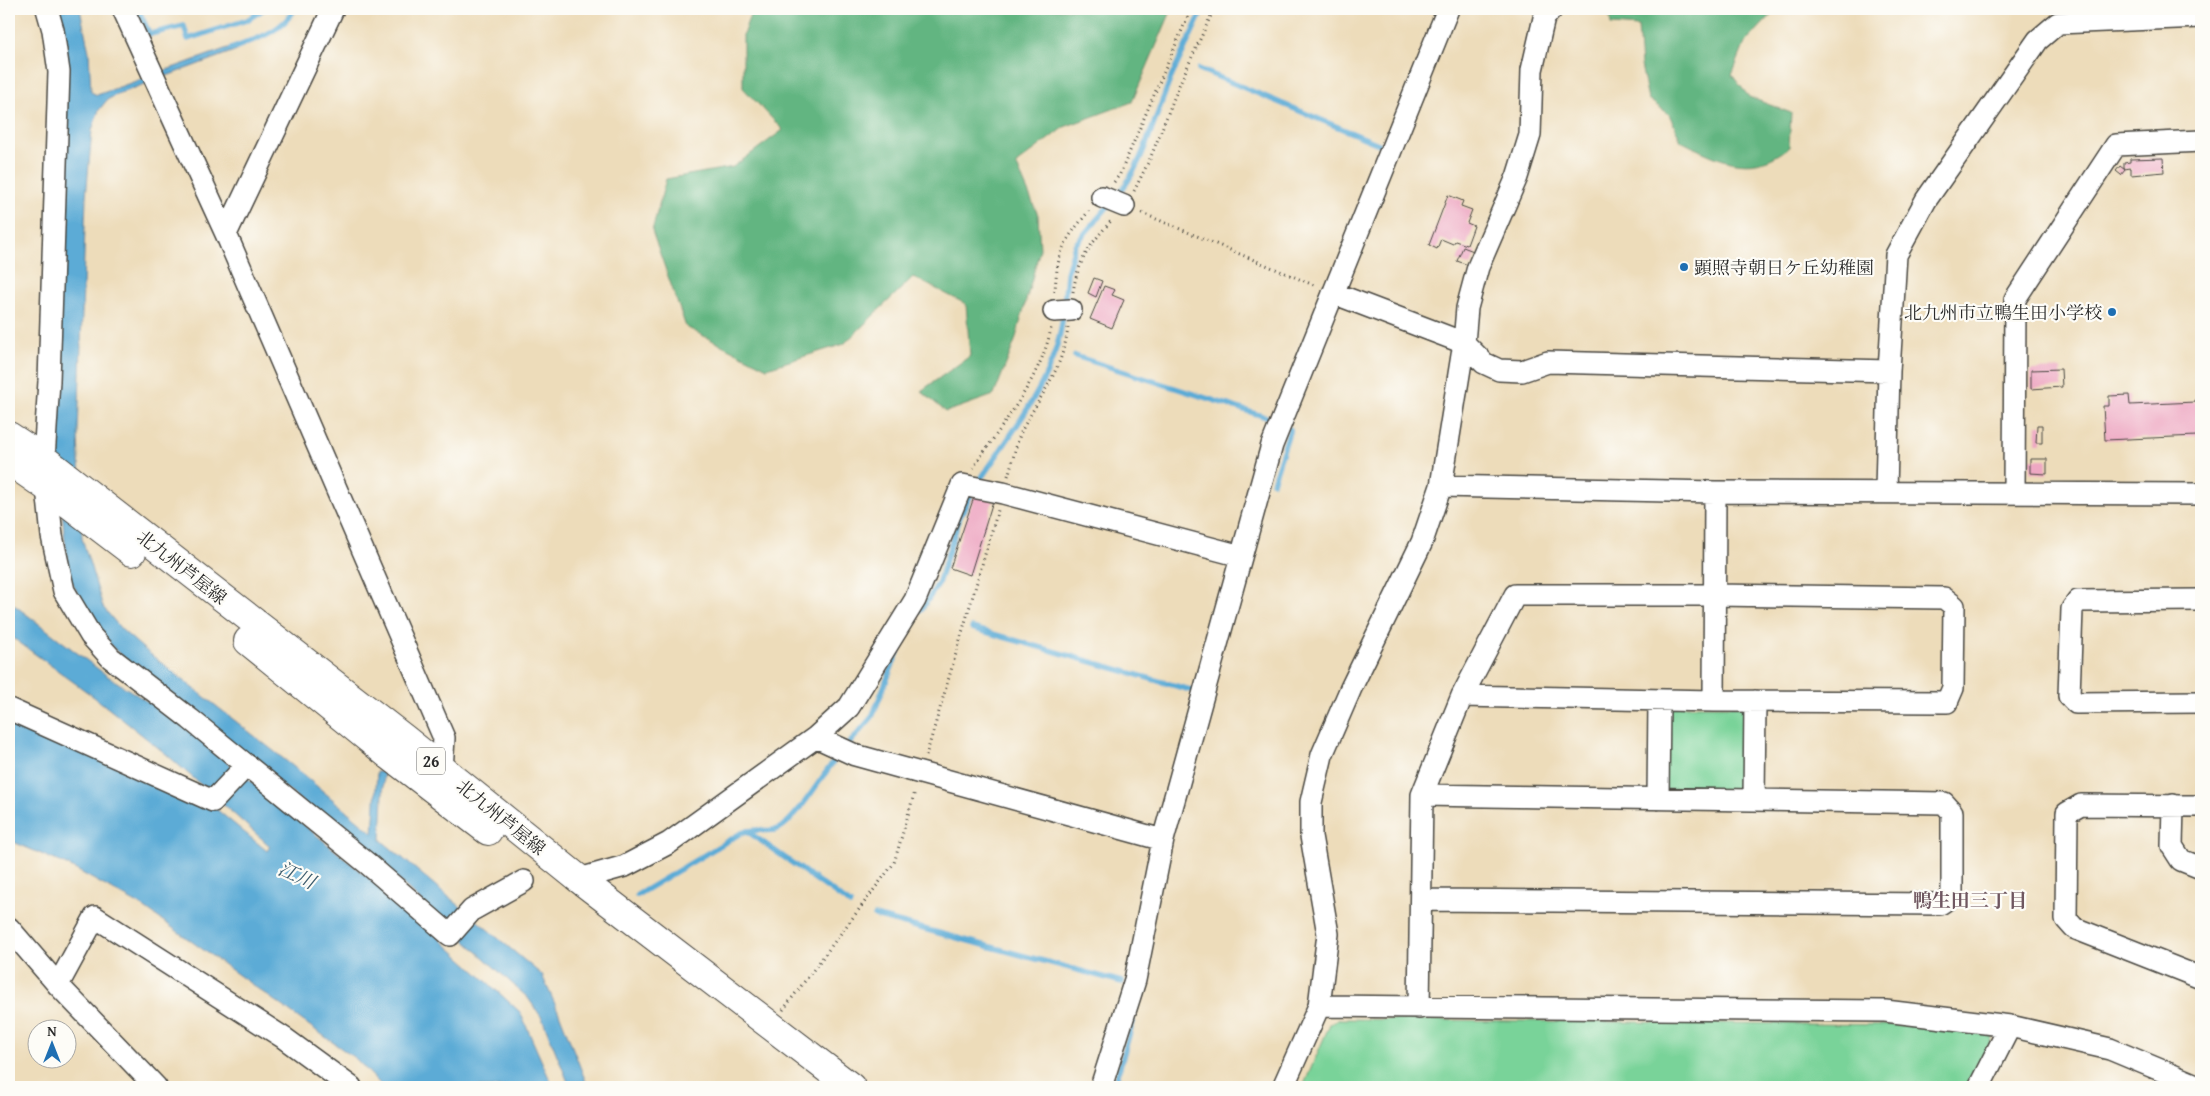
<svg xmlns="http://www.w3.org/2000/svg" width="2210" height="1096" viewBox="0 0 2210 1096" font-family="'Gentium Book Plus','Noto Serif JP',serif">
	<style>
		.green { fill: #79d399; stroke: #527f62 }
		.forest { fill: #62b581; stroke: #467056 }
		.water { fill: #5babd6; stroke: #436b80 }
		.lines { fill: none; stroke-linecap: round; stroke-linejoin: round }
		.stream { stroke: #5babd6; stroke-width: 5.5 }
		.building { fill: #eea8c3 }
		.minor-casing { stroke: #484640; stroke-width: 24 }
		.major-casing { stroke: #484640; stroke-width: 30 }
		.path { stroke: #484640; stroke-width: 3; stroke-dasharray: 1 4; stroke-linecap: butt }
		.minor { stroke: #fff; stroke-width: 21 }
		.major { stroke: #fff; stroke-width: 28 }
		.poi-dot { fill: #1f6fb2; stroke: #fdfcf7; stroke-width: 2 }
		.labels { text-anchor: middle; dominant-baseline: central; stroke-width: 4.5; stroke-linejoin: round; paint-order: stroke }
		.shield { fill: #fdfcf7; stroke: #6a6a68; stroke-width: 1 }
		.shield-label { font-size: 16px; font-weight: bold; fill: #2b2b2b }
		.poi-label { font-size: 18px; fill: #2b2b2b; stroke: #fdfcf7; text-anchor: start }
		.street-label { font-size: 18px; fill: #2b2b2b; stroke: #fdfcf7 }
		.water-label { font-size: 19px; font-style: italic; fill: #3e5e6f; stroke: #fdfcf7 }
		.neighbourhood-label { font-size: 19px; font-weight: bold; fill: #6f5760; stroke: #fdfcf7 }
	</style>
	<rect width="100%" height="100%" fill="#fdfcf7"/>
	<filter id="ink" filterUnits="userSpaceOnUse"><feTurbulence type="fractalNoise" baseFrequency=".02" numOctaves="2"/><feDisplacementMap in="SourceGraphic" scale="10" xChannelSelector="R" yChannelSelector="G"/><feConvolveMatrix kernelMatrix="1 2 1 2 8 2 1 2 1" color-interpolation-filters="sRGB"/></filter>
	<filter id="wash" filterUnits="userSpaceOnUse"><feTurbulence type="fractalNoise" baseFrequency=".0096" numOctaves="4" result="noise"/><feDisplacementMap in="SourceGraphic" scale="20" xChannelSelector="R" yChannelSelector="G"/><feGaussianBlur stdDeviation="1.12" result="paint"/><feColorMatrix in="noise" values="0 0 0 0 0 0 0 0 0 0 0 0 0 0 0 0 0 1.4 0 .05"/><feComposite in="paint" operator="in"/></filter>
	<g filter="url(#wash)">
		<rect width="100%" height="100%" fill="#eddcba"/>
		<path class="green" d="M1664,706H1750L1749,792H1663Z
			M1340,1019L1895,1025L1930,1027L1994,1035L1970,1087H1303L1330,1024Z"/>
		<path class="forest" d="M752,9H1172L1132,102L1064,127L1016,164L1038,215L1040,249L1015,341L994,395L946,412L921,391L970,356L966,304L913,277L844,344L767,368L686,327L652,231L666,179L733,167L783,130L743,88V35Z
			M1609,9H1777L1745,43L1732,75L1749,97L1791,113L1789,147C1752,178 1718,160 1681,141L1669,114L1648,99L1641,65L1638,27L1611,25Z"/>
		<path class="water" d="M56,9H80L89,52L91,92L97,95L236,45L237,50L118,94L107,100L99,110L92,130L86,197L78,433L82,538L103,607L121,629L145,650L294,767L373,833L377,772H384L381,840L542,975L559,1013L588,1087H570L542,1018L528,998L395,877L114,649L87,612L70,578L64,533L56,436Z
			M9,601L106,675L176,720L415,916L520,1012L553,1087H383L356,1059L142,906L69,866L9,840V714L215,808L267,851L270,846L166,754L94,697L9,635Z"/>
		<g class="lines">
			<path class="stream" d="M138,9L149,33
				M150,34L184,26L188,39L247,20L264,9
				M231,49C256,39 280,33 295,9
				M1199,69L1381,145
				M1116,197C1143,167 1155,116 1171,78C1181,55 1193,32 1203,9
				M1064,305L1067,273L1075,245L1110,204
				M1075,356L1272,419
				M1273,482L1290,429
				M978,483C1012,432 1057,377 1063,315
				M921,610L938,584L960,517L973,490
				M972,628L1194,691
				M847,746L872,717L905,634
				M747,831L850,904
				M637,895L741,833C757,827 762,832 775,830C792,828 827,768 840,753
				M875,916L1122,982
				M1114,1087L1133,1022"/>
		</g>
		<g id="blocks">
			<path class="building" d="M2163,158L2164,172L2131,175V168L2124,169V163L2130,162V159Z
				M2120,166L2125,170L2121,175L2116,171Z
				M1448,195L1463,201L1461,206L1472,210L1467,223L1474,226L1467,245L1455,241L1453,244L1441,239L1437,249L1429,245Z
				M1463,247L1476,252L1471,266L1457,261Z
				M1094,278L1102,281L1096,297L1088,293Z
				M1104,286L1115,290L1112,295L1124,300L1112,328L1090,319Z
				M2061,369L2062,387L2031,389V370Z
				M2129,395L2130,405L2195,402V400L2201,399V440H2197V436L2105,440L2103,406H2109V396Z
				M2037,425H2042V443H2036Z
				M2030,459H2047V474L2030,473Z
				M975,494L993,501L970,575L950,568Z"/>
		</g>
	</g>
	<g filter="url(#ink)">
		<use href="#blocks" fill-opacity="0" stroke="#484640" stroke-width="1"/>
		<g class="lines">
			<g class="minor-casing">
				<path id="minor" d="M47,9L53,30L59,72L49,381L44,459L52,536L64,591L91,636L111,658L190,719L368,864L450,935L472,910L524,881
					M123,9L226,234L444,738L442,770L436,779
					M1102,197L1124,206
					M226,234L333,9
					M1333,293L1464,343L1484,363L1499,370L1522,371L1548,362L1889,371
					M1054,311L1071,310
					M1441,486L1715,492L2201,494
					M1886,491L1889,371L1896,255L1926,200L2038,40L2058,23L2201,17
					M2014,492L2015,299L2116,145L2201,141
					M2201,600L2078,601L2072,609L2069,696L2076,703L2201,702
					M1714,701L1715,492
					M9,709L213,801L247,765
					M816,737L855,755L1163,840
					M1658,799L1659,700
					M1754,800L1755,701
					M2173,805L2172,846L2181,860L2201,868
					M2201,806L2081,805L2067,813L2066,919L2074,928L2201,978
					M579,879L625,866L669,843L816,737L849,707L915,600L962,485L1003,493L1241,556
					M1422,900L1940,904L1952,896V812L1944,803L1422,795
					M9,928L58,985L156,1087
					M58,985L95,917L284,1038L351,1087
					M1319,1006L1885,1011L2010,1026L2110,1049L2201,1087
					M1419,1008L1422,795L1462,696L1515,595H1714L1944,598L1954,606L1953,688L1947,702L1714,701L1462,696
					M1101,1087L1135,980L1163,840L1272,445L1448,9
					M1283,1087L1319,1006L1328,934L1311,836V802L1322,755L1351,688L1422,542L1441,486L1464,343L1467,308L1478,267L1517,177L1530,135L1532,70L1544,18L1552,9
					M1979,1087L2010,1026"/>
			</g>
			<g class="major-casing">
				<path id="major" d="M9,436L44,459L405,739L579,879L851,1087
					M9,461L48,488L132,552
					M248,641L390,756L488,831"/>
			</g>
			<path class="path" d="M1413,9L1427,14
				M1114,182L1120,174L1191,9
				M1134,191L1150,159L1180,83L1214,9
				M1142,213L1316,286
				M1055,292C1057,252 1063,242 1089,211
				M1073,292C1078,260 1091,243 1112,220
				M973,468C1001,426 1042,377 1051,328
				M1008,476C1013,461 1016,442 1023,428C1042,393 1063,368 1068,328
				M926,756L998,510
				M783,1010L894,863L915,791"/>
			<use href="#minor" class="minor"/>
			<use href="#major" class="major"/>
		</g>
	</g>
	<g class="poi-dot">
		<circle cx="1684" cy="267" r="5"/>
		<circle cx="2112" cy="312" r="5"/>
	</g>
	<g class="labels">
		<rect class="shield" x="417" y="747.5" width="28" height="27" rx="4"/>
		<g class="shield-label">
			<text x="431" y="761">26</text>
		</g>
		<g class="poi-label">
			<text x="1694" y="267">顕照寺朝日ケ丘幼稚園</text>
			<text x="2102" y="312" text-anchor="end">北九州市立鴨生田小学校</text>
		</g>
		<g class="street-label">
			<text transform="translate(182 567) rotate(38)">北九州芦屋線</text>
			<text transform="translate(501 817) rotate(39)">北九州芦屋線</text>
		</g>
		<g class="water-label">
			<text transform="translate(297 875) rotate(25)">江川</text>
		</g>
		<g class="neighbourhood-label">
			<text x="1970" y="900">鴨生田三丁目</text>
		</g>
	</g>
	<rect width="2210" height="1096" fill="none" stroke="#fdfcf7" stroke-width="30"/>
	<g transform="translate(52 1044)"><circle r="24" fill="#fdfcf7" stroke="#a9a8a5"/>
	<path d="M0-4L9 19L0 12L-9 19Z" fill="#1f6fb2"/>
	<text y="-8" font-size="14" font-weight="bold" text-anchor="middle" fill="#2b2b2b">N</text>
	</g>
</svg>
